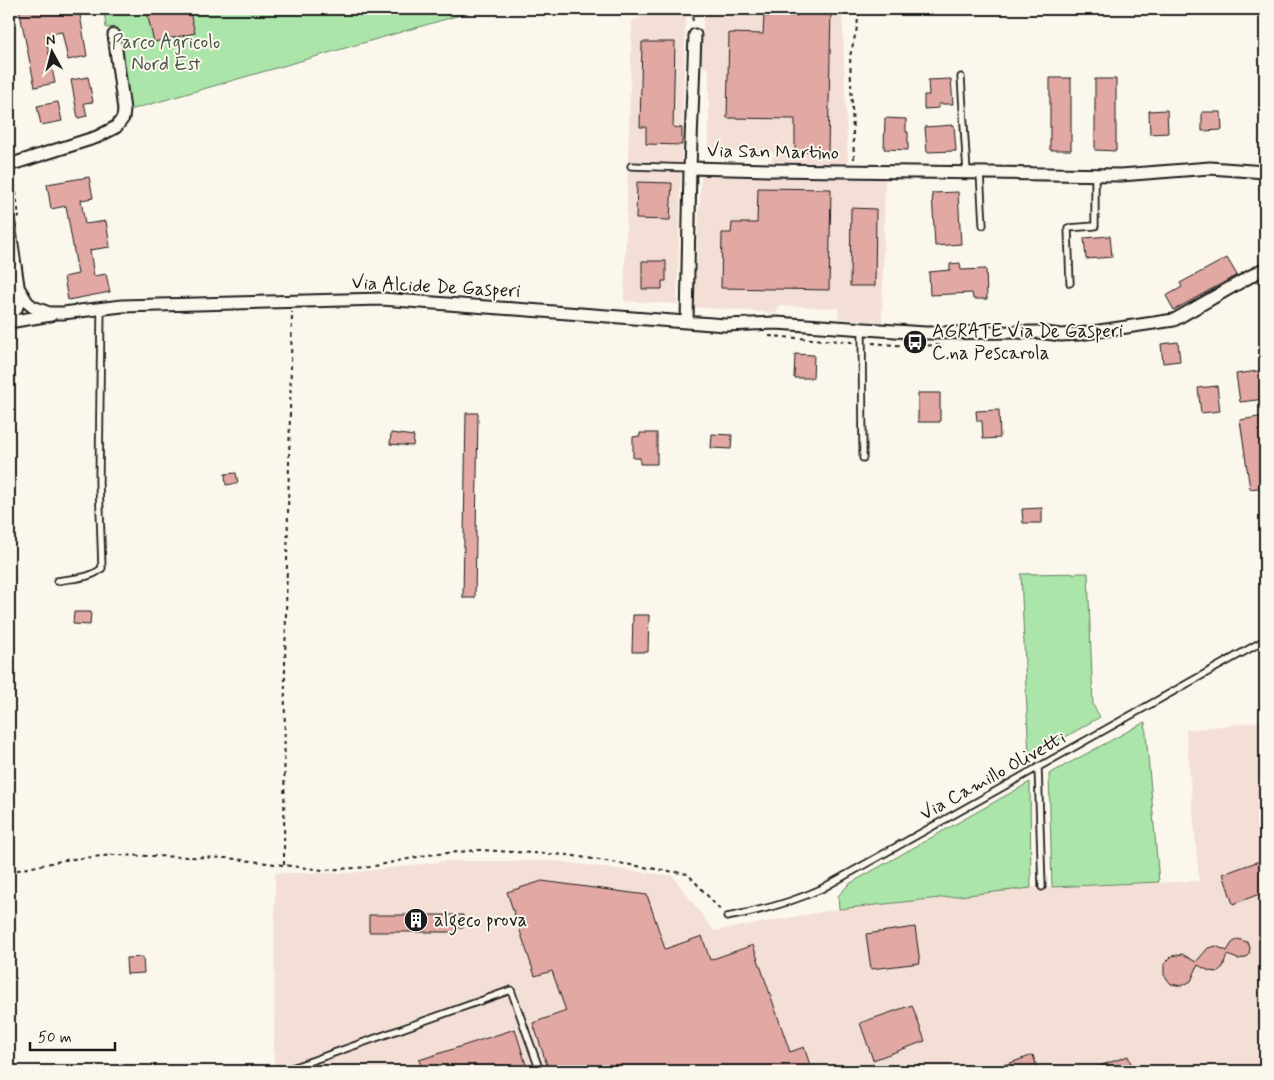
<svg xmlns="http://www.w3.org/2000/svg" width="1274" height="1080" viewBox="0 0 1274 1080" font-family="Mynerve,sans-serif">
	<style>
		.built { fill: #f4dfd6 }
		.green { fill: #abe5a9; stroke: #648062 }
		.building { fill: #e2a8a3; stroke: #1c1c1c }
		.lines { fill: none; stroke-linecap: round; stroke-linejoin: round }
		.service-casing { stroke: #1c1c1c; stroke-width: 9 }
		.minor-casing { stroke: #1c1c1c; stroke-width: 15 }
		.path { stroke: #1c1c1c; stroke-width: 2; stroke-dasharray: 4 4; stroke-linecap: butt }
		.service { stroke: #fbf7ec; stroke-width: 5.5 }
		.minor { stroke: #fbf7ec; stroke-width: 11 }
		.labels { text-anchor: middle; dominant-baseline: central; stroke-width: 4; stroke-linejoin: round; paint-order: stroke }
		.park-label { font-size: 19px; fill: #475846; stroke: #fbf7ec }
		.street-label { font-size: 19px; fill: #1c1c1c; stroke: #fbf7ec }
		.poi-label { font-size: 19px; fill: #1c1c1c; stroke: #fbf7ec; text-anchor: start }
	</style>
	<rect width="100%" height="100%" fill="#fbf7ec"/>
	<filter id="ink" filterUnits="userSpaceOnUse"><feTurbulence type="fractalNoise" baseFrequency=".02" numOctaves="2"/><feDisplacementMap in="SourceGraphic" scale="10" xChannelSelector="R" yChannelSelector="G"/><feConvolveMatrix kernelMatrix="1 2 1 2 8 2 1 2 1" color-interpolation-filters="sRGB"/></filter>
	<g filter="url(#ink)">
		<path class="built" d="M662,9L686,10L677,304L624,301L632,21Z
			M704,9H842L848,164L772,161L774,152L709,151V70L701,64Z
			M701,176L885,179L882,322L839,319L838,308L779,306L776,313L694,307Z
			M1265,721V1071H274L275,873H349L446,861H554L673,876L714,931L839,909L1022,888L1199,881L1186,730Z"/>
		<path class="green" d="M104,9H481L130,110L116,27L106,28Z
			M1088,573L1093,705L1100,717L1029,758L1021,574Z
			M1145,722L1159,882L1052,887L1049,774Z
			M1030,782L1031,888L839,909L838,896L849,884Z"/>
		<path class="building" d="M19,9H79L87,56L68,60L62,32L45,35L55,83L35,87Z
			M146,9H172V13L189,9L195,33L154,42Z
			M797,9H831L828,152L795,151V119L727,118L729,33L763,34L764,16H797Z
			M642,42H675L673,127L682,128V145L646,144V127H640Z
			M88,77L93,102L84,103L87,116L78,118L71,80Z
			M1050,78H1071V150H1050Z
			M951,79L953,104H938L939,108L924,109V95H929L928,80Z
			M1095,79H1116V151L1095,150Z
			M58,102L62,121L41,125L37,106Z
			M1167,110L1168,133L1150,134L1149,111Z
			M1202,112H1221L1222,130L1202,131Z
			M885,118L906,119V132H908V150L884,149Z
			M954,125L956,151L927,152L925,127Z
			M89,177L93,198L81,200L85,224L106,221L110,247L90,250L94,276L106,274L110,292L68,300L64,277L78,274L66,206L51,209L47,184Z
			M637,182L672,183L670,220L636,219Z
			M758,188L831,189L829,290L721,288L722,233H731L732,223H757Z
			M958,192L961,244L935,246L932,193Z
			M851,208L876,209L875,286H850Z
			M1110,236L1112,257L1086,259L1084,238Z
			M1227,258L1237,275L1174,310L1166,296L1182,287L1180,283Z
			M642,261H666V281H662V289H642Z
			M960,263L961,270L986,269L987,299H973L972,293L930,295L929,272L950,270V264Z
			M1178,342L1180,361L1163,363L1161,344Z
			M795,354L814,355L813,378H794Z
			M1265,370V399L1240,402L1236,374Z
			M1217,386L1220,411L1201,413L1198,388Z
			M918,393H940V422H918Z
			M999,410L1000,438L983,439L982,421H977L976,411Z
			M466,413H478L475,598H463Z
			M1265,416V437H1264L1265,487L1250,489L1240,420Z
			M391,433L414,436L413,446L390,444Z
			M640,433H657V464H640V458H633V437L640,436Z
			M712,434L732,435L731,449L711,448Z
			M236,473L238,483L226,485L225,474Z
			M1042,508V523H1023L1022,509Z
			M74,612H91L90,625L73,624Z
			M633,615H649L648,652H632Z
			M1265,859V892L1233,904L1223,874Z
			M542,881L647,895L665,949L702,936L710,960L753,945L790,1052L804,1047L812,1071H549L533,1023L566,1011L552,971L535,976L507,892Z
			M369,915H463V928H457V932H369Z
			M915,927L920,963L871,969L866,934Z
			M1238,939L1247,942L1250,947L1249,954L1245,958L1238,959L1227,955L1223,967L1217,972L1209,971L1198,965L1191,981L1182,986L1171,984L1164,975V964L1172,956L1182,954L1196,962L1208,948L1216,946L1227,951L1232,943Z
			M143,957L144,973L127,974L126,958Z
			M912,1005L925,1041L873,1060L860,1023Z
			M515,1029L528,1071H423L419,1060Z
			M1033,1055L1038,1071H991L990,1070Z
			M1128,1056L1134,1071H1088V1070Z"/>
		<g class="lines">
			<g class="service-casing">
				<path id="service" d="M961,77L967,173
					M631,166L690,168
					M980,173L983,225
					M1070,283L1068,228L1095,226V175
					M862,329L863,458
					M57,581C71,578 91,579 102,568L99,482L101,308
					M1038,767L1042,887
					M727,917C760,911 790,903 821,889L1265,640
					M283,1071L511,990L540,1071"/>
			</g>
			<g class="minor-casing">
				<path id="minor" d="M9,165L97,137L116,127L123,118L124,110L114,35
					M690,168L770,170L1121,175L1210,168L1265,172
					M9,224L20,299L16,309L9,314
					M19,289L27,302L33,307L49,313H63L122,306L382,299L725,325L776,323L925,333L1038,332L1061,335L1079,334L1174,320L1265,268
					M9,322L51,315
					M687,322L690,168L695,35"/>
			</g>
			<path class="path" d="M692,9L693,24
				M9,148L14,150
				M854,159L850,56L857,28L859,9
				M14,176L19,218
				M769,336L854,342
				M872,343L906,346L944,345
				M9,484L11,616L9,621
				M284,865L285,663L292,312
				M9,872L65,860L112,855L228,858L322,870L370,867L427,855L479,850L568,855L688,874L722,912"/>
			<use href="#service" class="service"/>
			<use href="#minor" class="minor"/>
		</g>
	</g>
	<defs>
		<g id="bus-disc" transform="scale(1.25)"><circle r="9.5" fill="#1c1c1c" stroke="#fbf7ec"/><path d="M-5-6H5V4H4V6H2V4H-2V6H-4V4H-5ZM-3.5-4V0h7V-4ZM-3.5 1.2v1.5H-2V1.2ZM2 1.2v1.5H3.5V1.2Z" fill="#fff"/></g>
		<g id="building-disc" transform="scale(1.25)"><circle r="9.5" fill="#1c1c1c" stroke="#fbf7ec"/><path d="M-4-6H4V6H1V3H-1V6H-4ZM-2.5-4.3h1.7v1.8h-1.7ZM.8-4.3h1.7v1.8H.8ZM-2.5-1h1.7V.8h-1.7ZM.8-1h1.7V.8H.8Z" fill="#fff"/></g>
	</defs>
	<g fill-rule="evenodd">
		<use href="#bus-disc" x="915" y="342"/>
		<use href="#building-disc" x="416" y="920"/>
	</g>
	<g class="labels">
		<g class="park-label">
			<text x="166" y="42">Parco Agricolo<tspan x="166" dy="22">Nord Est</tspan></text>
		</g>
		<g class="street-label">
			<text transform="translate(773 152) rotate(1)">Via San Martino</text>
			<text transform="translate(436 287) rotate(3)">Via Alcide De Gasperi</text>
			<text transform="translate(993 776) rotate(-29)">Via Camillo Olivetti</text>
		</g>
		<g class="poi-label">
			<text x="932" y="331">AGRATE Via De Gasperi<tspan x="932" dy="22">C.na Pescarola</tspan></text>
			<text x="434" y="920">algeco prova</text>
		</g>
	</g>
	<rect width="1274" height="1080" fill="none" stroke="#fbf7ec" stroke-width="30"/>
	<rect x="15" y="15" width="1244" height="1050" fill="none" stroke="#1c1c1c" stroke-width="2" filter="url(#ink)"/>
	<g transform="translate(52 52) rotate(353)" stroke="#fbf7ec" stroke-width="4" paint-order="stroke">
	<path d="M0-4L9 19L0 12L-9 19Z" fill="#1c1c1c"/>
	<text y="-8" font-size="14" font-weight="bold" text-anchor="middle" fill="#1c1c1c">N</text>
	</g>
	<path d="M30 1042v8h85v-8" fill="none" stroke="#1c1c1c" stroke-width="2.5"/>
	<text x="38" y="1042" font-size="15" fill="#1c1c1c" stroke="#fbf7ec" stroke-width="4" paint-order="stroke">50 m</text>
</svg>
